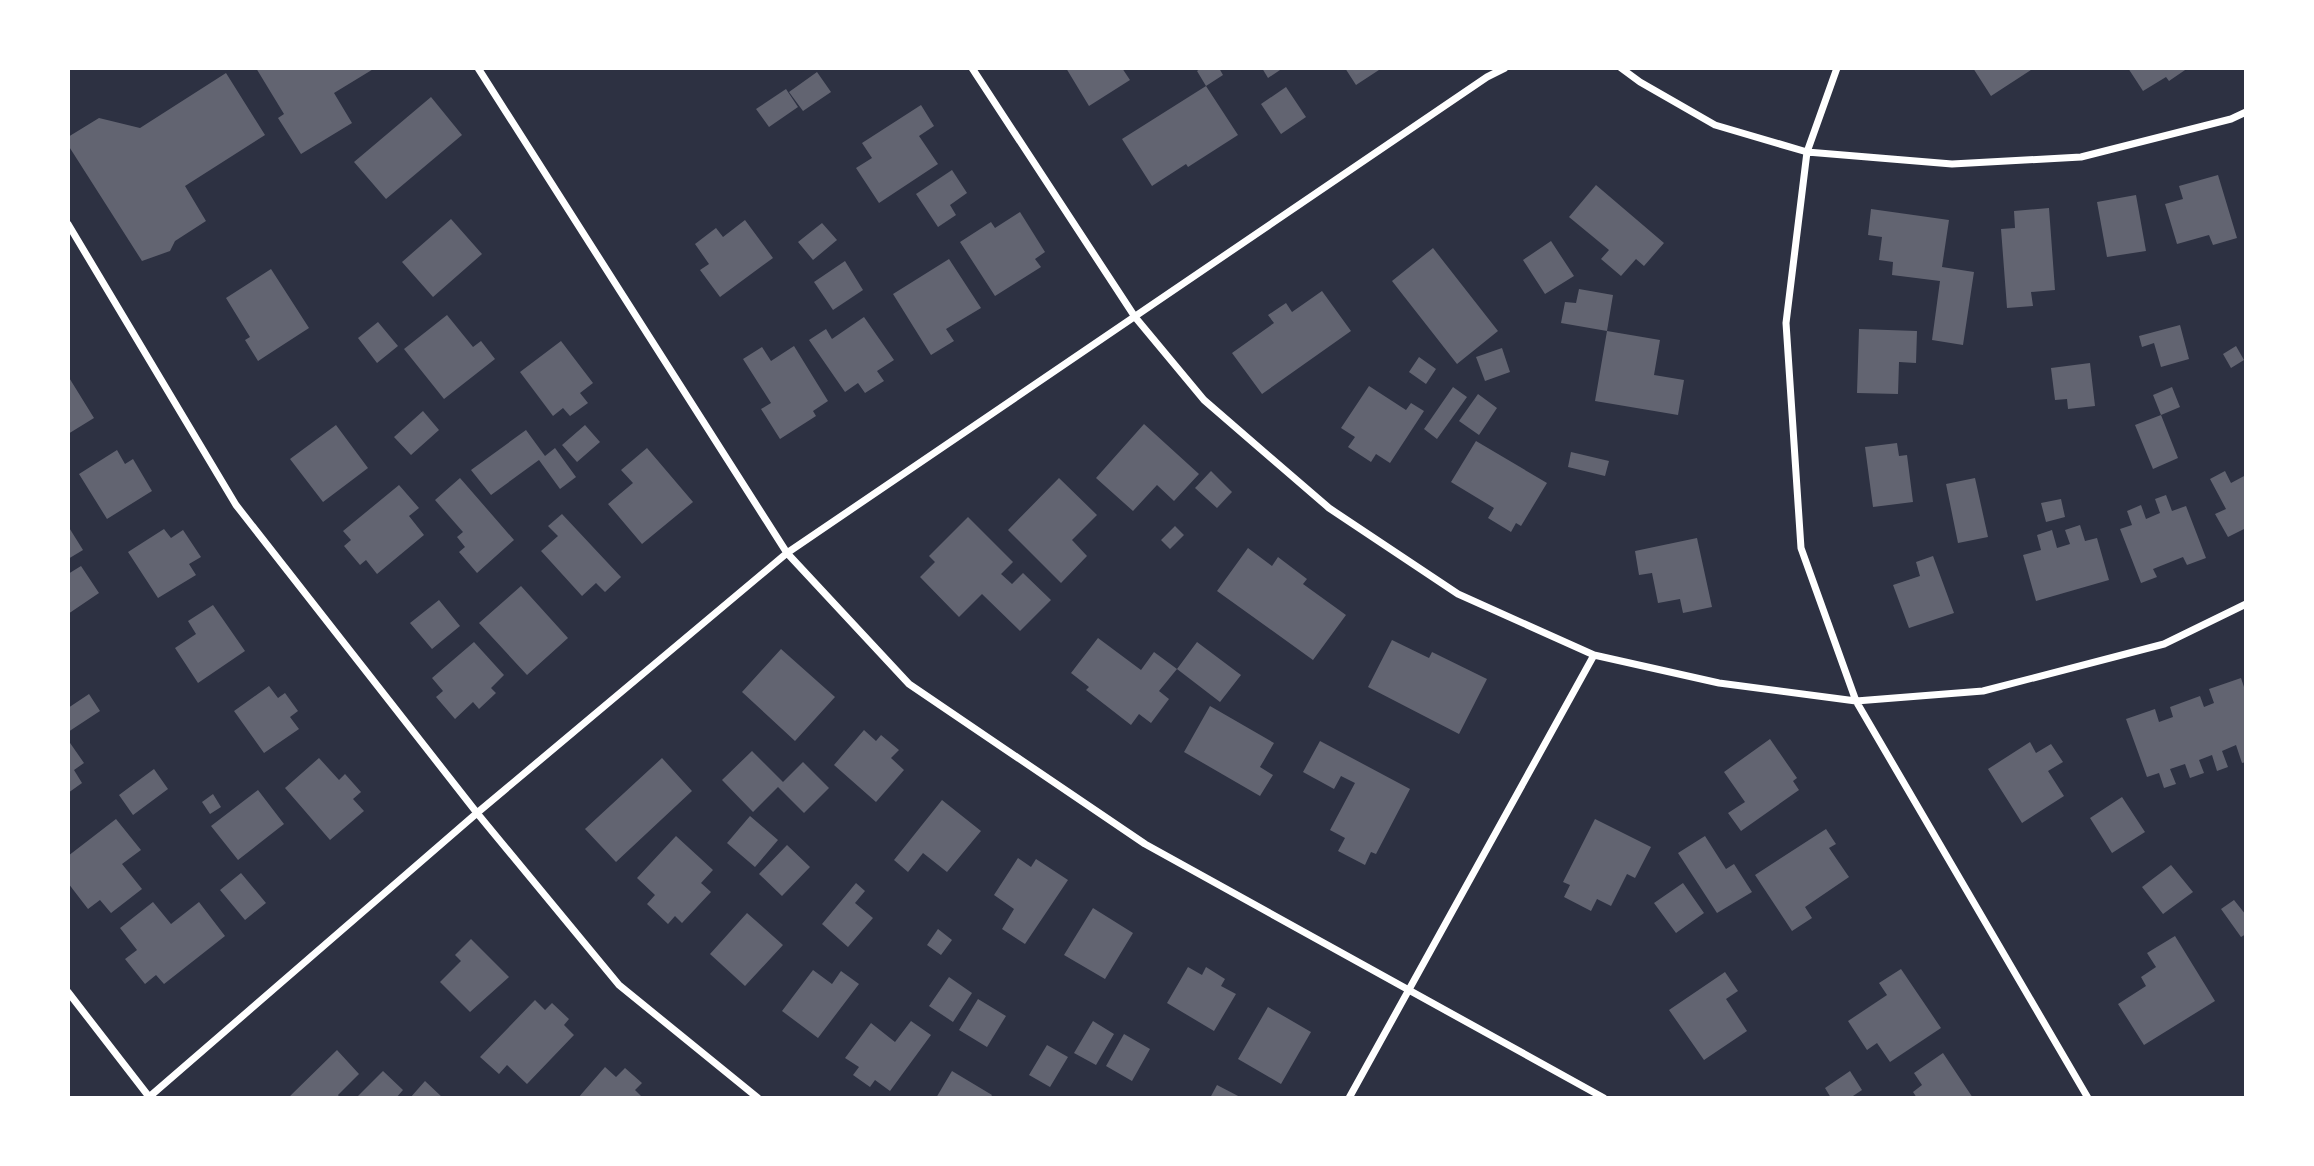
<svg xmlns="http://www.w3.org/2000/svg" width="2314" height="1166" viewBox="0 0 2314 1166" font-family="'Noto Serif',serif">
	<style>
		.building { fill: #626471 }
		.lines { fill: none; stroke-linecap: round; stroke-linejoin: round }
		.minor { stroke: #fff; stroke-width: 7 }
	</style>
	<rect width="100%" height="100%" fill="#2d3142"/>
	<path class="building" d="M256,68H375L334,93L352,123L301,154L278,118L284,114Z
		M1066,68H1122L1130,80L1089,106Z
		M1201,68H1219L1223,75L1206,86L1238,135L1188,167L1186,164L1152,186L1122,139L1206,86L1197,71Z
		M1262,68H1283L1268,78Z
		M1345,68H1382L1356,85Z
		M1973,68H2034L1991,96Z
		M2128,68H2188L2169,81L2166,77L2143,91Z
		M817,72L831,92L803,111L789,92Z
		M226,73L265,135L185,186L206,221L175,241L170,251L142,261L68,145V137L99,118L140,128Z
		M1286,87L1306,117L1281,134L1261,104Z
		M786,89L798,107L769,127L756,109Z
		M431,97L462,135L386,199L354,162Z
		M921,105L934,126L919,136L938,164L879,203L856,168L872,158L862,143Z
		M952,170L967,193L950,205L956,215L938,227L916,194Z
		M2218,175L2237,238L2213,245L2209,235L2177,244L2165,204L2183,199L2179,186Z
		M1596,185L1664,243L1644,266L1636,259L1621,276L1601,259L1609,250L1569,217Z
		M2136,195L2146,251L2107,257L2097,202Z
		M2049,208L2055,290L2031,292L2033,306L2007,308L2001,229L2015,228L2014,211Z
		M1871,209L1949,220L1942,267L1974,272L1963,345L1932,340L1940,281L1892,275L1893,262L1879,260L1882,237L1868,235Z
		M1020,212L1045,252L1035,259L1041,267L995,296L960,242L991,222L995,228Z
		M451,219L482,254L433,297L402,262Z
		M745,220L773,258L720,297L700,270L709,264L695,244L716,228L723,237Z
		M822,223L837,240L813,260L798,242Z
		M1551,241L1574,276L1545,294L1523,260Z
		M1433,248L1498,331L1457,364L1392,281Z
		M949,259L981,308L946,329L954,341L931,355L893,294Z
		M845,261L863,290L833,310L814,282Z
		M271,269L309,328L258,361L245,340L250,337L226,298Z
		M1579,289L1613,295L1607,331L1561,323L1565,302L1576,303Z
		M1322,291L1351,331L1262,394L1232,353L1274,323L1268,315L1286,303L1292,312Z
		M447,315L473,347L481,341L495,359L444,399L404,349Z
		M864,317L894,360L877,371L884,381L865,393L858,383L845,392L809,340L826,329L832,339Z
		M378,322L398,346L377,363L358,338Z
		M2180,325L2189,359L2161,367L2154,343L2142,347L2139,336Z
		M1859,329L1917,331L1916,363L1899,362L1898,394L1857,393Z
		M1607,331L1660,340L1654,375L1684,380L1678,415L1595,401Z
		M561,341L593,383L580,393L588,403L570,416L563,408L553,416L520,372Z
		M794,346L828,401L813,411L816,416L780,439L761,409L771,403L743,359L762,347L771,361Z
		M2236,346L2244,360L2231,368L2223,354Z
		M1502,348L1510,372L1485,381L1476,357Z
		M1419,357L1436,369L1426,384L1409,372Z
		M2090,363L2095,406L2068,409L2067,399L2055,400L2051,368Z
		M68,376L94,418L68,434Z
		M1369,386L1406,410L1411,403L1424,411L1390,463L1376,454L1371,462L1348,447L1355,437L1341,428Z
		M1453,387L1467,397L1437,439L1424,429Z
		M2172,387L2180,407L2161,415L2153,395Z
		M1478,394L1497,408L1479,435L1459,421Z
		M423,411L439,430L411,455L394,437Z
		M2161,415L2178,458L2153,469L2135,425Z
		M1144,424L1199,474L1174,501L1157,485L1133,511L1096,478Z
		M336,425L368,468L323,502L290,459Z
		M585,425L600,442L577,462L562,445Z
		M526,430L545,456L555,448L576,477L560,489L539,460L491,495L471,470Z
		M1476,441L1547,483L1521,526L1516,523L1511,532L1488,518L1494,508L1451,482Z
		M1897,443L1899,456L1907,455L1913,502L1873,507L1865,447Z
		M647,448L693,502L642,544L608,504L633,483L621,470Z
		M117,450L125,464L133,459L152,491L107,519L79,474Z
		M1571,452L1609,461L1605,476L1568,467Z
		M1211,471L1232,492L1217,508L1195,488Z
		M2225,471L2231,483L2246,475V528L2228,537L2215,514L2226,509L2210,479Z
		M460,478L514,540L477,573L459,552L465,547L457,537L463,532L435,500Z
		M1059,478L1097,515L1072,540L1087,556L1061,583L1008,530Z
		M1975,478L1988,537L1958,543L1946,484Z
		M399,485L419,508L409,516L424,535L377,574L366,560L360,565L344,546L351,540L343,531Z
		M2166,495L2172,511L2186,506L2206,558L2187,565L2183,557L2153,569L2157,577L2141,583L2120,529L2132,525L2127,511L2141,505L2146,519L2160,513L2155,499Z
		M2061,499L2065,517L2046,522L2041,503Z
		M562,514L621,577L605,592L596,583L582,596L541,551L558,536L548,526Z
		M968,517L1013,562L1001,574L1012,584L1023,573L1051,600L1020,631L982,594L959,617L920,577L935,562L929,556Z
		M2080,525L2085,541L2097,538L2109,580L2036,601L2023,555L2041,550L2037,535L2052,530L2057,548L2070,544L2065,530Z
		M68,526L83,550L68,559Z
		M1175,526L1184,535L1170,549L1161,540Z
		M164,529L171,538L183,530L201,557L189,564L196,575L158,598L128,552Z
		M1697,538L1712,607L1683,613L1680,599L1658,603L1652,573L1639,575L1635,551Z
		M1248,548L1272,566L1278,557L1307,579L1303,584L1346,615L1313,660L1217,591Z
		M1933,556L1954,613L1909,628L1893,585L1920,576L1916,562Z
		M81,566L99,593L68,614V574Z
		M521,586L568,638L527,675L479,623Z
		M439,600L460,626L432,649L410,623Z
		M213,605L245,651L198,683L175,648L196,634L188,621Z
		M1098,638L1141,670L1154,652L1177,669L1159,691L1169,699L1151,723L1139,714L1131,725L1086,690L1089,687L1071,673Z
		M1392,640L1429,658L1432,652L1487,679L1459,734L1368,687Z
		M474,642L504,675L491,688L496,693L479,709L473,702L455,719L436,697L443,691L432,678Z
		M1197,642L1241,675L1220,702L1177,669Z
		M781,649L835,697L795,741L742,692Z
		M2241,678L2246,693V762L2242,763L2236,745L2222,751L2228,767L2217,771L2212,755L2199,760L2204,773L2190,778L2185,764L2170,769L2176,784L2164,788L2159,773L2147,777L2126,719L2155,709L2159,722L2173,717L2170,707L2200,696L2204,707L2214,703L2209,689Z
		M269,686L278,698L285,693L298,711L290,717L299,729L264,753L234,711Z
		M89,694L100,711L68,732V708Z
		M1210,706L1274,743L1260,767L1273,775L1260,796L1184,752Z
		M864,730L876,741L881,735L899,750L891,758L904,770L876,802L834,765Z
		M1770,739L1797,778L1793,781L1799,790L1741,831L1728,813L1745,802L1724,772Z
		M68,740L84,763L74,770L82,783L68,793Z
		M1320,741L1410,789L1376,854L1371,852L1365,865L1338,851L1345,838L1330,830L1355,783L1341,776L1334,789L1303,772Z
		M2030,742L2036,753L2051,744L2063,762L2048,771L2064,796L2022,823L1988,769Z
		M752,751L783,782L803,762L829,788L804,813L778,787L753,812L722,780Z
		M319,758L339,780L345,774L361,792L353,799L364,811L330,840L285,788Z
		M662,758L692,791L616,862L585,829Z
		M154,769L168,789L133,815L119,795Z
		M258,790L284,824L238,860L211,826Z
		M213,794L221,807L210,814L202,802Z
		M2122,797L2145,832L2112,853L2090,818Z
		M942,800L981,831L947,872L923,853L908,872L894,860Z
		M750,816L778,840L755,867L727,843Z
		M116,819L141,850L122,864L142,889L111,913L100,900L88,909L68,883V856Z
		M1595,819L1651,847L1635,878L1627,874L1611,906L1597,899L1591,911L1564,897L1570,885L1563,882Z
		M1826,829L1836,844L1829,848L1849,877L1805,907L1812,918L1792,931L1755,875Z
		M676,836L713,870L701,883L711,892L682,923L675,916L668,924L647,904L655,895L637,878Z
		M1705,836L1726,869L1734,864L1752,892L1717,913L1678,853Z
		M787,845L810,867L782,896L759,874Z
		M1018,858L1031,867L1036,859L1068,880L1025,944L1002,929L1014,909L994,895Z
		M2171,865L2193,892L2163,914L2142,887Z
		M241,873L266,903L245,920L220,890Z
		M856,883L865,891L855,903L873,918L848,947L822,924Z
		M1683,883L1704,913L1676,933L1654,903Z
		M2234,900L2246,915V934L2241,937L2221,909Z
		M153,902L171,924L199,902L225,936L164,984L156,975L145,984L125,959L137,950L120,928Z
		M1093,908L1133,933L1105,979L1064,955Z
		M747,913L783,945L745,986L710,954Z
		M938,929L952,940L941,955L927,945Z
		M2175,936L2215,1001L2144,1045L2118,1004L2146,986L2141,977L2156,967L2147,953Z
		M471,939L509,977L470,1012L440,982L461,961L455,955Z
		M1188,967L1202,975L1206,967L1225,979L1221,986L1236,994L1214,1031L1167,1003Z
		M1901,969L1941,1028L1890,1062L1877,1043L1867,1050L1848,1021L1887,995L1879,983Z
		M813,970L832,984L841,971L859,984L818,1038L782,1011Z
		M1725,972L1738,991L1726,999L1747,1031L1704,1060L1669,1010Z
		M949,977L972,993L953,1022L929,1006Z
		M978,999L1006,1016L987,1047L959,1030Z
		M535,1000L545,1010L552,1003L569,1019L564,1025L574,1035L527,1084L507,1065L499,1074L480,1057Z
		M1268,1007L1311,1032L1281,1084L1238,1059Z
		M911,1021L931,1035L890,1091L875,1080L870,1087L853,1075L859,1067L845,1058L871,1023L895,1042Z
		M1093,1021L1114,1034L1096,1065L1074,1053Z
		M1124,1034L1150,1049L1132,1081L1106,1066Z
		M1047,1045L1068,1057L1050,1087L1029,1075Z
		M337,1050L359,1074L338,1095L340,1098H288Z
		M1943,1053L1973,1098H1917L1913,1092L1922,1085L1914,1073Z
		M605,1067L616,1077L625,1068L642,1083L635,1090L643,1098H578Z
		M383,1071L403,1090L396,1098H356Z
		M952,1071L992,1095L990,1098H936Z
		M1850,1071L1862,1090L1850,1098H1831L1825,1088Z
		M425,1081L443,1098H410Z
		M1217,1085L1242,1098H1210Z"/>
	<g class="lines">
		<path class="minor" d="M478,68L787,553L909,684L1145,844L1604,1098
			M972,68L1135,317L1204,400L1329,508L1458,594L1594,655L1719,683L1856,701L1983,691L2164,644L2246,604
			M1621,68L1640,82L1715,125L1807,152L1952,164L2081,157L2231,119L2246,112
			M1837,68L1807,152L1786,323L1801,548L1856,701L2088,1098
			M68,224L236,505L477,813L619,985L758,1098
			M68,992L150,1098
			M148,1098L477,813L787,553L1487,77L1505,68
			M1349,1098L1594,655"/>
	</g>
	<rect width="2314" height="1166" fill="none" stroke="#ffffff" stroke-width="140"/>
</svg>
